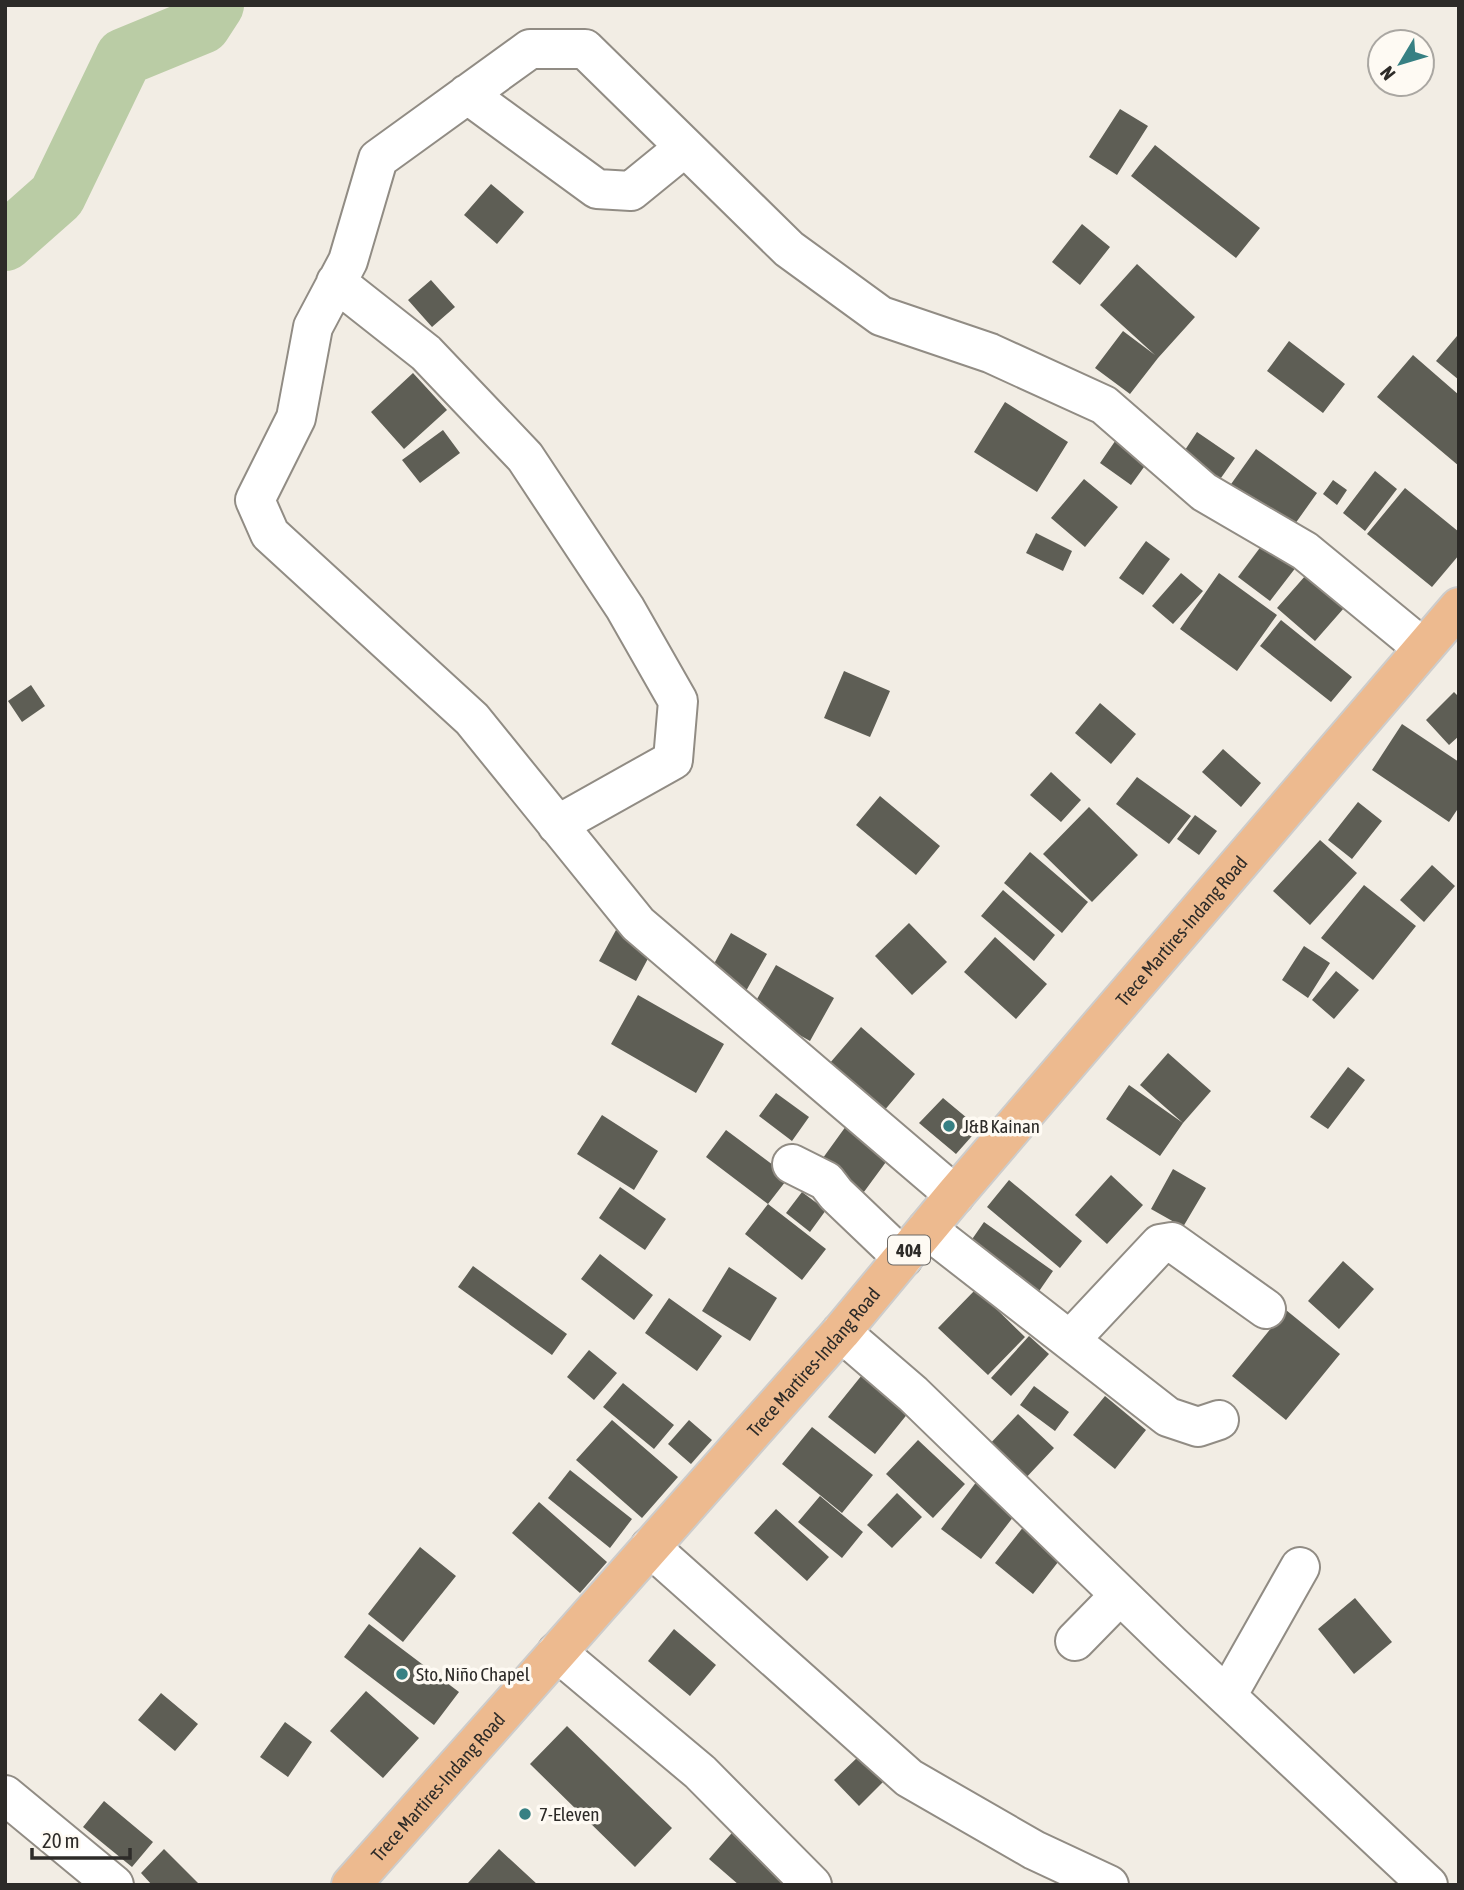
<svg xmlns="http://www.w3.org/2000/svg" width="1464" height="1890" viewBox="0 0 1464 1890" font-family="'Asap Condensed',sans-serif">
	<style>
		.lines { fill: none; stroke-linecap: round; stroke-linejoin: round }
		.river { stroke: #bacca5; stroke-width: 58 }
		.building { fill: #5e5e55 }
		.minor-casing { stroke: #918c84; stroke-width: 42 }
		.major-casing { stroke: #cdcccb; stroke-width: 42 }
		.minor { stroke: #fff; stroke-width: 38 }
		.major { stroke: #edba8f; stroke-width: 38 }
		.poi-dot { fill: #378083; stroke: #fefaf3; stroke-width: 2.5 }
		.labels { text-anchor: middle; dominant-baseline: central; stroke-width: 7; stroke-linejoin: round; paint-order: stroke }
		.shield { fill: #fefaf3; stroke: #6c6965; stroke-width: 2 }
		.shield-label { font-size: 18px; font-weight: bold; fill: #2d2b28 }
		.street-label { font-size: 19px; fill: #2d2b28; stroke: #fefaf3 }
		.poi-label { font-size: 19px; fill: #2d2b28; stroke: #fefaf3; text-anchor: start }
	</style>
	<rect width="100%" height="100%" fill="#f2ede4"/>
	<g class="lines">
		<path class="river" d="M5,242L57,196L124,57L202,25L215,5"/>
	</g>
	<path class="building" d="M1120,109L1148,126L1117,175L1089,157Z
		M1155,145L1260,228L1236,258L1131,176Z
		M491,184L524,212L497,244L464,215Z
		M1082,224L1110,247L1080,285L1052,262Z
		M1137,264L1195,317L1158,358L1130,394L1095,368L1123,331L1155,355L1100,305Z
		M431,280L455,307L432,327L408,300Z
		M1457,336L1459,337V380L1436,361Z
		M1289,341L1345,384L1323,413L1267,371Z
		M1413,355L1459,395V466L1377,397Z
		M413,373L447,410L404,449L371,412Z
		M1005,402L1068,442L1037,492L974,452Z
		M443,430L460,453L420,483L402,460Z
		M1197,432L1235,458L1216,485L1179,459Z
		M1120,434L1152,456L1131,485L1100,463Z
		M1256,449L1317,493L1285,538L1224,494Z
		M1375,471L1397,489L1365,531L1343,513Z
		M1084,479L1118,507L1085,547L1051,518Z
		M1333,480L1347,490L1337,505L1323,494Z
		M1405,488L1459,532V555L1432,587L1367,534Z
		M1036,533L1072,551L1063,571L1026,553Z
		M1268,537L1300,562L1270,601L1238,577Z
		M1146,541L1170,559L1143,595L1119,578Z
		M1313,567L1351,600L1315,641L1277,608Z
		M1181,573L1203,591L1173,624L1152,606Z
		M1219,573L1277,615L1237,671L1180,629Z
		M1281,620L1352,677L1331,702L1260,646Z
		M844,671L890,691L870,737L824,718Z
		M31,685L45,706L22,722L8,701Z
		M1454,692L1459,697V736L1449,745L1426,720Z
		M1100,703L1136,734L1111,764L1075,733Z
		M1402,724L1459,762V807L1449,822L1372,770Z
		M1223,749L1261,783L1241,807L1202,772Z
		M1051,772L1081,800L1061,822L1030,795Z
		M1137,777L1191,816L1169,844L1116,804Z
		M880,796L940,846L916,875L856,825Z
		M1358,802L1382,821L1352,859L1328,840Z
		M1089,807L1138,855L1092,902L1043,854Z
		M1195,815L1217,831L1199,855L1177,839Z
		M1320,840L1357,873L1310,925L1273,891Z
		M1030,852L1088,902L1062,933L1004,883Z
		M1432,865L1455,886L1424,922L1400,900Z
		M1364,885L1416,926L1373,980L1321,938Z
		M1003,890L1055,935L1034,961L981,916Z
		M909,923L947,962L912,995L875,956Z
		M616,930L652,951L636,981L599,961Z
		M731,933L767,954L746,991L710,971Z
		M995,937L1047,984L1016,1019L964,972Z
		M1304,946L1330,963L1308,998L1282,980Z
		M776,965L834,998L810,1041L752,1008Z
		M1336,971L1359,990L1334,1019L1312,1000Z
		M638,995L724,1044L696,1093L611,1044Z
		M861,1027L915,1074L878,1118L823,1071Z
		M1168,1053L1211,1091L1183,1123L1140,1085Z
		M1348,1067L1365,1080L1328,1129L1310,1117Z
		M1129,1085L1183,1123L1160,1156L1106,1119Z
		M776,1093L809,1117L792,1141L759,1116Z
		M943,1098L979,1128L956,1154L919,1123Z
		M602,1115L658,1151L634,1190L577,1154Z
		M854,1115L897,1147L858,1200L815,1169Z
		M726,1130L789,1177L768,1204L706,1157Z
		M1173,1169L1206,1188L1183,1227L1151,1209Z
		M1111,1175L1143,1205L1107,1244L1075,1215Z
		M1009,1180L1082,1241L1060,1268L987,1207Z
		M620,1187L666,1219L645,1250L599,1218Z
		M802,1192L826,1210L810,1232L786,1213Z
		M768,1204L826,1249L802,1280L745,1234Z
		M984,1222L1053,1271L1035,1297L966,1248Z
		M600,1254L653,1295L634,1320L581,1279Z
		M1343,1261L1374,1289L1339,1329L1308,1301Z
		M473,1266L567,1334L552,1355L458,1287Z
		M729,1267L777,1298L750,1341L702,1311Z
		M976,1289L1025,1337L988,1375L938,1328Z
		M669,1298L722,1336L697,1371L645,1333Z
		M1286,1310L1340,1354L1286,1420L1232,1376Z
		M1029,1336L1049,1354L1011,1396L991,1378Z
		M589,1350L617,1373L594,1400L567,1377Z
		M862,1375L909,1412L875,1454L828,1417Z
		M623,1383L674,1425L654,1449L603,1407Z
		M1034,1386L1069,1412L1055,1431L1020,1405Z
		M1105,1396L1146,1430L1115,1469L1073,1435Z
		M1018,1414L1054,1448L1023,1481L987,1447Z
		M612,1420L678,1477L642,1518L576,1460Z
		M689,1420L712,1440L691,1464L668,1444Z
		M812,1427L873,1475L842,1513L782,1464Z
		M918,1440L965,1484L933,1518L886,1474Z
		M570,1470L632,1519L610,1548L548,1498Z
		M977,1481L1017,1512L981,1559L941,1529Z
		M897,1493L922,1517L892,1548L867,1525Z
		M820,1496L863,1532L842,1558L798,1522Z
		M539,1502L607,1562L580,1593L512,1533Z
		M776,1509L829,1557L807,1581L754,1533Z
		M1024,1526L1062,1557L1033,1594L995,1563Z
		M420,1547L456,1576L403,1642L368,1614Z
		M1355,1598L1392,1642L1354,1674L1318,1629Z
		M369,1624L459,1692L434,1725L344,1657Z
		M674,1629L716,1665L690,1696L648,1661Z
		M366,1691L419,1738L383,1778L330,1731Z
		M161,1693L198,1724L175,1751L138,1720Z
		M285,1722L312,1742L288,1777L260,1757Z
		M567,1726L672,1828L635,1867L530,1764Z
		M860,1755L884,1781L859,1806L834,1780Z
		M104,1801L153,1842L132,1867L83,1827Z
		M738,1826L790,1872L779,1885H739L709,1859Z
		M164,1849L200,1885H152L141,1873Z
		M499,1849L538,1885H470L468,1883Z"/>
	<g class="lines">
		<g class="minor-casing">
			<path id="minor" d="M467,94L597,189L631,191L685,147
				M336,282L426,353L525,457L625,608L678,701L673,760L557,825
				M792,1164L826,1181L836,1194L903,1258
				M955,1195L638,924L472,719L270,534L255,500L296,418L313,327L348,261L378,159L530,49H585L789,249L881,316L990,353L1104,405L1204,492L1305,551L1423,648
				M927,1229L1168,1417L1198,1427L1219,1420
				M841,1332L913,1394L1172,1645L1428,1885
				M1070,1340L1160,1244L1172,1242L1266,1309
				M650,1547L909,1778L1034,1850L1109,1885
				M1075,1641L1120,1595
				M557,1652L700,1772L812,1885
				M1227,1696L1300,1567
				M5,1795L114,1885"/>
		</g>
		<g class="major-casing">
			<g id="major">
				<path id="s1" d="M351,1885L841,1332L955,1195L1459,607"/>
			</g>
		</g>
		<use href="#minor" class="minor"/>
		<use href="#major" class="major"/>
	</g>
	<g class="poi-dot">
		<circle cx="949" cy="1126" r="7"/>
		<circle cx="402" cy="1674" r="7"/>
		<circle cx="525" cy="1814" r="7"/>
	</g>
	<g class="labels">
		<rect class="shield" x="888" y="1235.5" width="42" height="29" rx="5"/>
		<g class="shield-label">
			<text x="909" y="1250">404</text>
		</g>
		<g class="street-label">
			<text stroke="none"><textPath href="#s1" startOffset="1265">Trece Martires-Indang Road</textPath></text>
			<text stroke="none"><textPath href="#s1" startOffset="698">Trece Martires-Indang Road</textPath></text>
			<text stroke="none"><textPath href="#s1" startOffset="131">Trece Martires-Indang Road</textPath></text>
		</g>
		<g class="poi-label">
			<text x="963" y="1126">J&amp;B Kainan</text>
			<text x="416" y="1674">Sto. Niño Chapel</text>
			<text x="539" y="1814">7-Eleven</text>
		</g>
	</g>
	<rect width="1464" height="1890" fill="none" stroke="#2d2b28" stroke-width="14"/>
	<g transform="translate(1401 63) rotate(232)"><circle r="33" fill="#fefaf3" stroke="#aaa7a2" stroke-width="2"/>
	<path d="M0-5L12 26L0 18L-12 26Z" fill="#378083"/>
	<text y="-10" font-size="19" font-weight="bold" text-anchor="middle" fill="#2d2b28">N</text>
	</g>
	<path d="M32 1848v10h98v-10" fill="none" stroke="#2d2b28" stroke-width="3.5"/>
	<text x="42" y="1848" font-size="21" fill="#2d2b28" stroke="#fefaf3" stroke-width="5" paint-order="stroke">20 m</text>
</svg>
